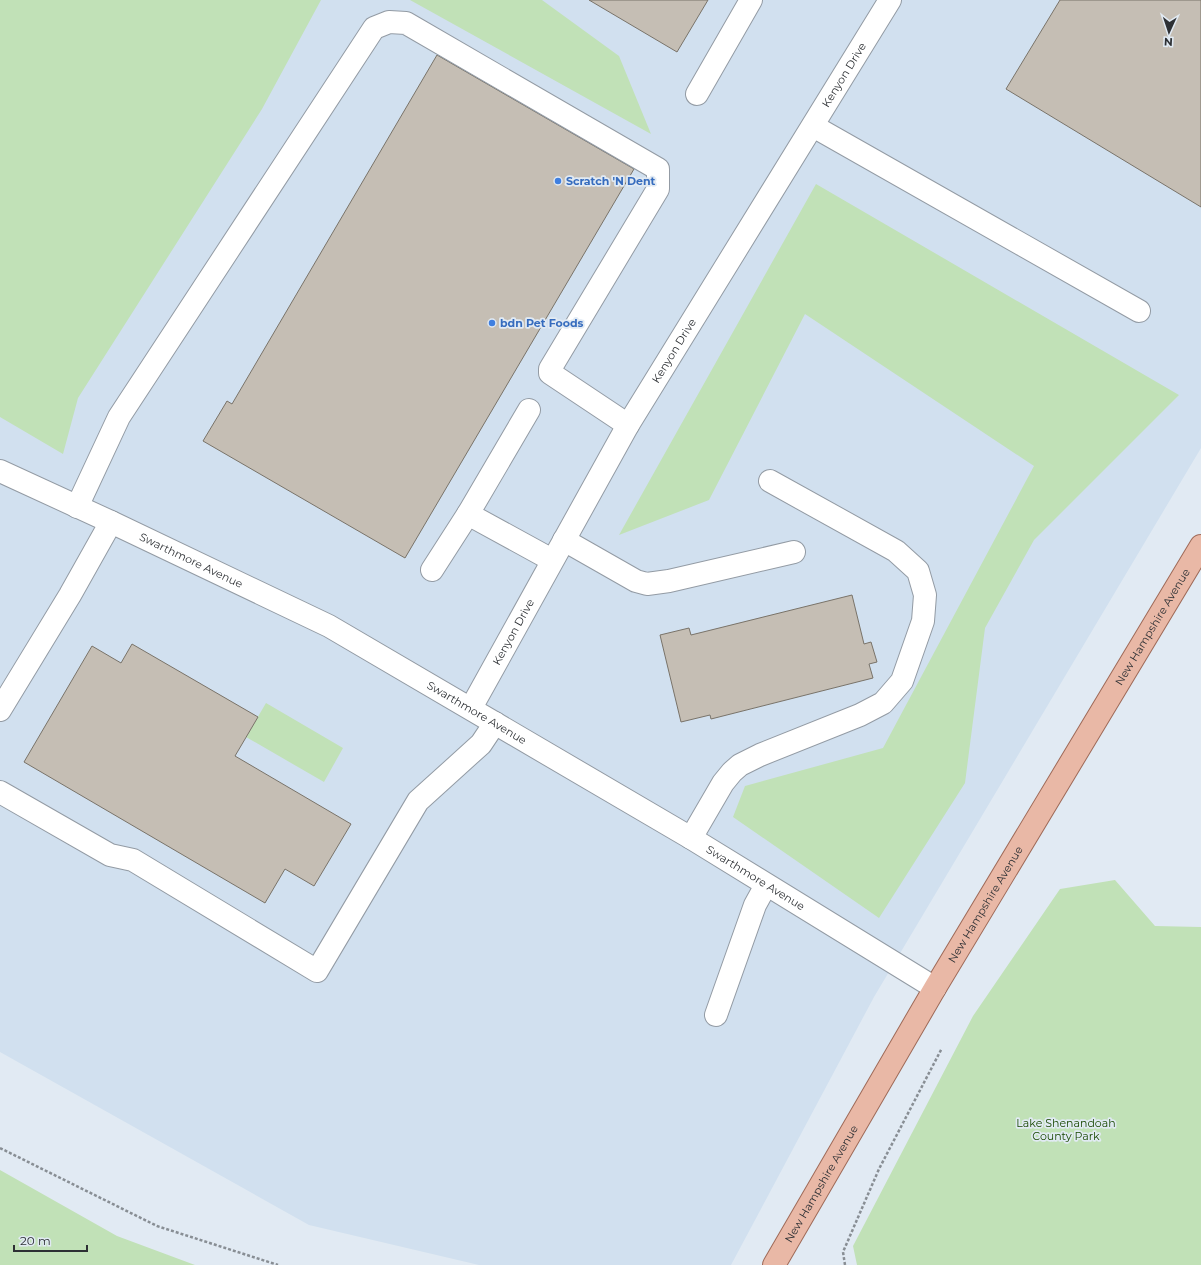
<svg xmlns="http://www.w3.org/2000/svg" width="1201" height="1265" viewBox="0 0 1201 1265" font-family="Montserrat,sans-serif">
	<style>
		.built { fill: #d1e0ef }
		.green { fill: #c1e1b7 }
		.building { fill: #c5beb4; stroke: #797369 }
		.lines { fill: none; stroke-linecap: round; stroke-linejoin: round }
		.minor-casing { stroke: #939ba4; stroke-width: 24 }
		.major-casing { stroke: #9e6a58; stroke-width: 24 }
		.path { stroke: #888e94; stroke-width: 2.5; stroke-dasharray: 3 2; stroke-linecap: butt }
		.minor { stroke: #fff; stroke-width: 22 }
		.major { stroke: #e9b8a6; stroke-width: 22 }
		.shop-dot { fill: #3f7fe0; stroke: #e1eaf3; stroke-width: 1.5 }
		.labels { text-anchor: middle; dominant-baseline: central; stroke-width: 3.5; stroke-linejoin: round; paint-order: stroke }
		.street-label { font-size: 11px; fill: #2d3034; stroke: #e1eaf3 }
		.shop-label { font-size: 11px; font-weight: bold; fill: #366cbe; stroke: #e1eaf3; text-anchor: start }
		.park-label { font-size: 11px; fill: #184800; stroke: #e1eaf3 }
	</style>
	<rect width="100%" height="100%" fill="#e1eaf3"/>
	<path class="built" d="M0,0H1201V448L874,997L731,1265H479L309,1225L0,1052Z"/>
	<path class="green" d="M0,0H321L262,109L78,398L63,454L0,417Z
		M410,0H542L619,56L651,134Z
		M816,184L1179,395L1034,540L985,628L965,783L879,918L733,817L745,786L883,748L1034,466L805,314L709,500L619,535Z
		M266,703L343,748L324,782L246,737Z
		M1115,880L1155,926L1201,927V1265H857L853,1246L973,1016L1060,889Z
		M0,1170L117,1236L195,1265H0Z"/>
	<path class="building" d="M589,0H708L677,52Z
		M1060,0H1201V207L1006,89Z
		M437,55L634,169L405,558L203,441L227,401L232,404Z
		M852,595L864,644L871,642L877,662L869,664L873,678L711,719L710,715L681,722L660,635L689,628L691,635Z
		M132,644L258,717L235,756L351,824L314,886L285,869L265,903L24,762L92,646L121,663Z"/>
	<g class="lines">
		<g class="minor-casing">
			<g id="minor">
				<path d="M697,94L751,0"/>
				<path d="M813,126L1139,311"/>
				<path d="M529,410L468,514L552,560"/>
				<path id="s1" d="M0,471L111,522L329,626L691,838L935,988"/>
				<path d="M77,507L119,417L374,28L389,22L406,23L658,169V189L550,369V373L628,425"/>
				<path d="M564,540L636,581L647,584L669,581L794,552"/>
				<path d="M432,570L468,514"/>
				<path id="s2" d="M471,708L628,425L890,0"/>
				<path d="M0,710L70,595L111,522"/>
				<path d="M0,792L110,855L133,860L317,971L418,801L481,744L495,723"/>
				<path d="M691,838L723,783L732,772L740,765L760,755L860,715L883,703L902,681L923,621L925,595L918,571L896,551L770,481"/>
				<path d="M716,1015L755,905L766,885"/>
			</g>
		</g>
		<g class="major-casing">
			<g id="major">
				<path id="s3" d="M774,1265L935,988L1201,546"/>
			</g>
		</g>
		<path class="path" d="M0,1148L157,1226L278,1265
			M845,1265L843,1252L879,1169L942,1048"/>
		<use href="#minor" class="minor"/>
		<use href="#major" class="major"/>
	</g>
	<g class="shop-dot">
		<circle cx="558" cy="181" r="4"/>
		<circle cx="492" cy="323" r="4"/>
	</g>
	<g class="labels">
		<g class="street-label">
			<text stroke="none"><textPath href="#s2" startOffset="735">Kenyon Drive</textPath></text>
			<text stroke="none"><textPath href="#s2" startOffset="411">Kenyon Drive</textPath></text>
			<text stroke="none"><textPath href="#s1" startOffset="211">Swarthmore Avenue</textPath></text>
			<text stroke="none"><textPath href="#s3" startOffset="742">New Hampshire Avenue</textPath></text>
			<text stroke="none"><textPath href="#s2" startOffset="87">Kenyon Drive</textPath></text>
			<text stroke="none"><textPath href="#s1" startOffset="535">Swarthmore Avenue</textPath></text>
			<text stroke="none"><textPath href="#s1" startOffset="859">Swarthmore Avenue</textPath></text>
			<text stroke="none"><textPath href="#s3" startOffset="418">New Hampshire Avenue</textPath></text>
			<text stroke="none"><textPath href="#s3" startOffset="94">New Hampshire Avenue</textPath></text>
		</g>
		<g class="shop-label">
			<text x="566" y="181">Scratch 'N Dent</text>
			<text x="500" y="323">bdn Pet Foods</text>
		</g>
		<g class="park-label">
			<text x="1066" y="1123">Lake Shenandoah<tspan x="1066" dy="13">County Park</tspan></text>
		</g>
	</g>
	<g transform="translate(1169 32) rotate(183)" stroke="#e1eaf3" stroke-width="3" paint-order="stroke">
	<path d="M0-3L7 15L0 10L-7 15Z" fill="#2d3034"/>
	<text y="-6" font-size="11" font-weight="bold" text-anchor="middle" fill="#2d3034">N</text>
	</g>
	<path d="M14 1245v6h73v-6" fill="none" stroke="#2d3034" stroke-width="2"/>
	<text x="20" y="1245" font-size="12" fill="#2d3034" stroke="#e1eaf3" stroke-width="3" paint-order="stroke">20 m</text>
</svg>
